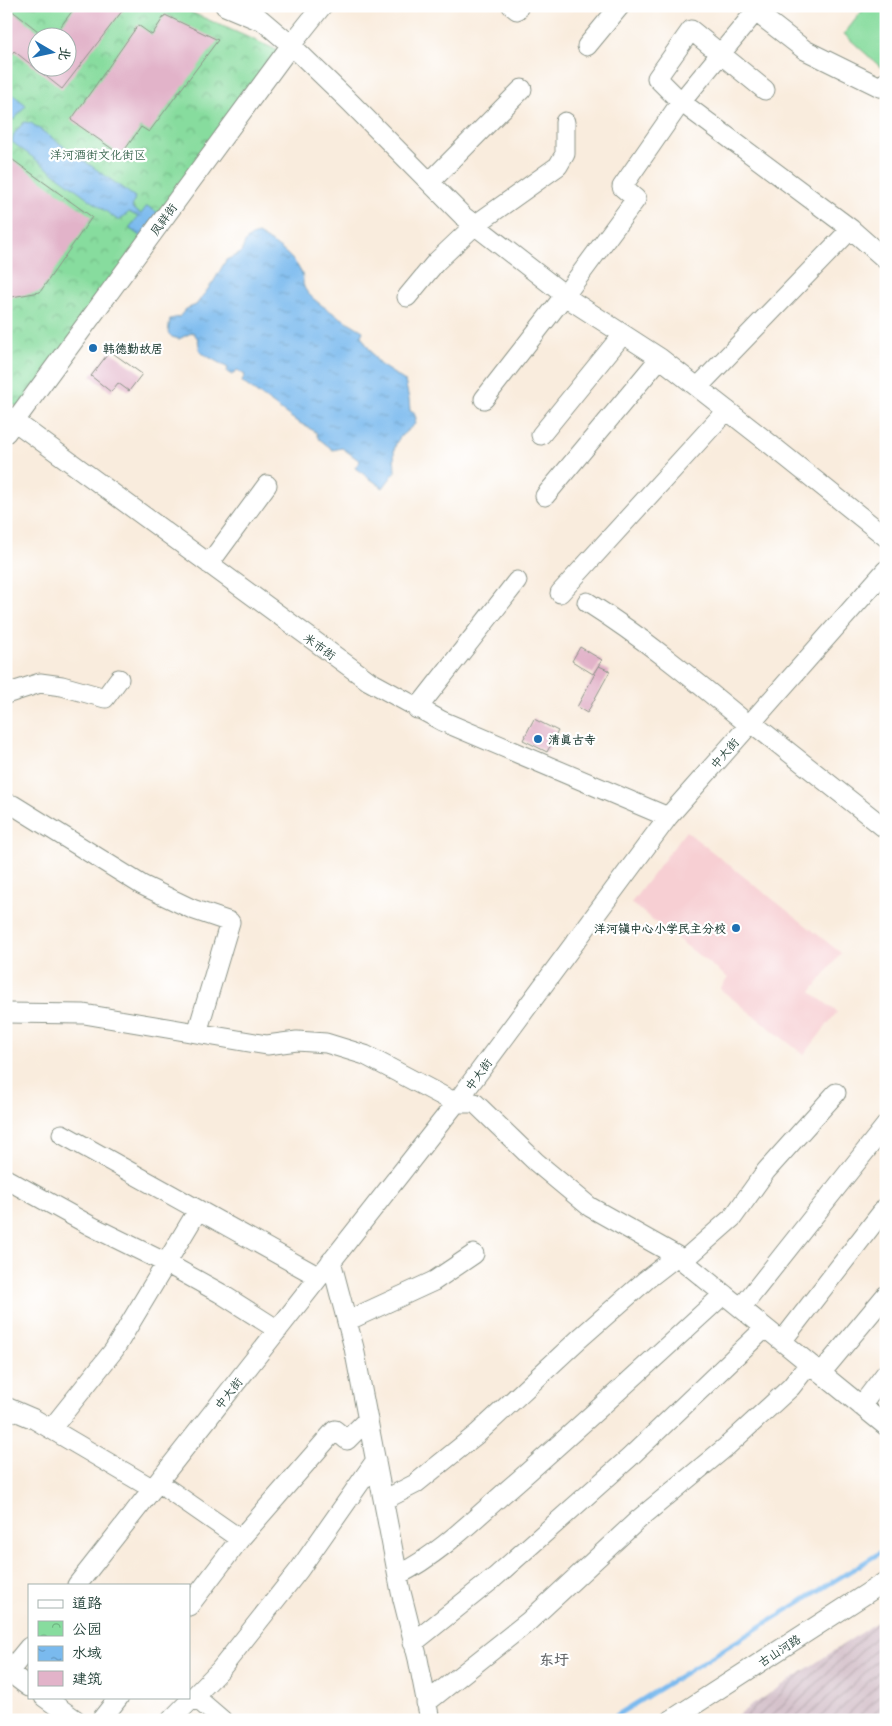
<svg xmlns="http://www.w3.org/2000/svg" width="892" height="1726" viewBox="0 0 892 1726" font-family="'Playpen Sans','LXGW WenKai TC',sans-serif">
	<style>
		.built { fill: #f7cfd3 }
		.industrial { fill: url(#industrial-furrows) }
		.green { fill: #87dc9e; stroke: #538c69 }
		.park { fill: url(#park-crowns); stroke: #538c69; fill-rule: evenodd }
		.water { fill: url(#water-ripples); stroke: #4c7c91 }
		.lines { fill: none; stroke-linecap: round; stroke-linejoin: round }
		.stream { stroke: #7abaee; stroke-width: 4.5 }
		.building { fill: #e2b3c9 }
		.minor-casing { stroke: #8c9488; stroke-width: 21 }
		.minor { stroke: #fff; stroke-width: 19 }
		.poi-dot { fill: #1f6fb2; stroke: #fff; stroke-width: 2 }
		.labels { text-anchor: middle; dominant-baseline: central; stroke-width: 4.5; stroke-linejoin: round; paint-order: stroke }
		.park-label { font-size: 12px; fill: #39654e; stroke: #fff }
		.street-label { font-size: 12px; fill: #1f3d34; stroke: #fff }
		.poi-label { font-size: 12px; font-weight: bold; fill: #1f3d34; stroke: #fff; text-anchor: start }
		.quarter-label { font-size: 15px; font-weight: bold; fill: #636668; stroke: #fff }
	</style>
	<defs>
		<pattern id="industrial-furrows" width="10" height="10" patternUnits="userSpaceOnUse" patternTransform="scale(1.25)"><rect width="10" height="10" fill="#d2bdc7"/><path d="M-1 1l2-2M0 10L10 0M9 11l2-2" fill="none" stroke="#aa9ba2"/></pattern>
		<pattern id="park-crowns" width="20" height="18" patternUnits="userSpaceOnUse" patternTransform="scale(1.25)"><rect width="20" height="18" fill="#87dc9e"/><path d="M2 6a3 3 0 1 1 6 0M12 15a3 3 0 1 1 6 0" fill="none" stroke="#6eb482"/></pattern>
		<pattern id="water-ripples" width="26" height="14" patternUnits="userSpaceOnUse" patternTransform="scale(1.25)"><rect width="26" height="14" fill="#7abaee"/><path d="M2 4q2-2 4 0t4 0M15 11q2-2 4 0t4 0" fill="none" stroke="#6398c2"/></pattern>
	</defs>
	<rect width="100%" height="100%" fill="#fff"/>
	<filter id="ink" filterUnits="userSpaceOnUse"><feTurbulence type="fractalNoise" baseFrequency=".02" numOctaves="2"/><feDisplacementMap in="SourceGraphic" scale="10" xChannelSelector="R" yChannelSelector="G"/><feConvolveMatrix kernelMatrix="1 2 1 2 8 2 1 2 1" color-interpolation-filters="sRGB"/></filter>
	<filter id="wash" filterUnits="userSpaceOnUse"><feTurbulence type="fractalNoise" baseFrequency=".0096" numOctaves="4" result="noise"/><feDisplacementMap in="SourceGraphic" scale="20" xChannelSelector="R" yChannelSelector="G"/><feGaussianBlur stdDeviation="1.12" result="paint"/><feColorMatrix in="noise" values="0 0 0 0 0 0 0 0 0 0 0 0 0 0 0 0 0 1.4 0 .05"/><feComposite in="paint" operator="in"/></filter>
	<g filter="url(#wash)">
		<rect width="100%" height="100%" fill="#f9ecdd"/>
		<path class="built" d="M686,831L841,953L811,992L837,1012L804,1055L720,989L728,978L631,903Z"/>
		<path class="industrial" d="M886,1616V1720H730Z"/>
		<path class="green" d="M866,6H886V72L844,34Z"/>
		<path class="park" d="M6,6H177L286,54L26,410L6,402ZM38,38H68V68H38Z"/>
		<path class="water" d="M6,89L26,105L14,120L6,114Z
			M24,122L31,123L135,197L132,208L141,214L147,206L163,216L145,240L129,228L138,217L129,212L119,221L12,142L14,134Z
			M258,234C273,243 293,255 301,272C304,276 302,283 304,287C310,302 349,322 363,331L361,336L379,364L405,381L409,399L410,411L414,413L416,418L415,424L401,436L396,443L394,451L395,472L383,488L355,468L360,461L342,448L333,450L318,438L316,432L296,421L242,382L245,375L237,370L232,375L227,372L228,368L200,352L198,339L193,332L179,339L172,337L168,333L170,319L179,317L186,309L196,305L214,281L226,260L241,253C245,242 246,237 258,234Z"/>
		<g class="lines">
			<path class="stream" d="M609,1720L886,1549"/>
		</g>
		<g id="blocks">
			<path class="building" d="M6,6L38,31V68H68V38H52L76,6H126L62,89L14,51L6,60Z
				M165,15L218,40L149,132L141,127L121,155L71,120L138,25L152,35Z
				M6,155L92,217L40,292L6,298Z
				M110,351L142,374L129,391L118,383L111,392L91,376Z
				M580,647L602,660L593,674L572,661Z
				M599,666L610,671L587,713L577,707Z
				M534,719L558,731L547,752L523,740Z"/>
		</g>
	</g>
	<g filter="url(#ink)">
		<use href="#blocks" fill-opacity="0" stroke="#8c9488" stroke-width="1"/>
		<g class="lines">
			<g class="minor-casing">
				<path id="minor" d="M225,6L256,19
					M245,6L291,45L350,102L463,216L575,303L660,358L765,440L886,537
					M512,6L517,10L519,6
					M756,12L805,50L880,87L886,82
					M587,46L620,6
					M765,90L691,30L657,78L681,102L851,229L886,260
					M430,182L522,89
					M407,297L436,262L475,225L558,166L565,154V122
					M698,387L851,229
					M484,399L565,295L636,199L622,187L681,102L760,6
					M6,415L369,681L442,721L668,817
					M6,433L291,45L322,6
					M541,435L623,334
					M545,496L660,358
					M209,564L267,485
					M560,593L727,410
					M587,602C644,638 697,682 749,725
					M6,694L40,683L62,686L105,698L119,679
					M417,709L517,581
					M752,723L886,829
					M13,805L142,885L192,909L230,922L197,1033
					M6,1013L84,1014L267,1045L297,1041L326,1043L365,1055L456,1103H475L536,1162L590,1207L677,1256L886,1426
					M62,1134L319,1277
					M6,1179L91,1226L166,1263L220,1293L278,1330
					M331,1261L354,1348L401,1592L418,1659L430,1720
					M683,1261L733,1217L766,1171L836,1093
					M741,1308L886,1125
					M347,1321L434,1281L474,1254
					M782,1341L886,1207
					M821,1373L886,1295
					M861,1406L886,1373
					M6,1407L34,1419L153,1489
					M51,1429L114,1350L198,1210
					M168,1489L240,1539
					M384,1500L415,1484L477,1434L579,1339L646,1280L677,1256
					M398,1575C440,1554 475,1518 511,1487C583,1424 653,1359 724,1294
					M77,1585L456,1103L668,817L886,570
					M189,1606L240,1539L335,1430L347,1440L368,1419
					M413,1643L494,1578L629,1458L765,1328
					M9,1672L29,1687
					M6,1675L29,1647
					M194,1696L222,1720
					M44,1697L76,1720
					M426,1703L529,1621L639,1519L726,1447L791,1387L809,1364
					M101,1720L119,1697
					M171,1720L220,1670L299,1570L376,1460
					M671,1720L886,1581"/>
			</g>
			<use href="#minor" class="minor"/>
		</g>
	</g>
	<g class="poi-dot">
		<circle cx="93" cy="348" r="5"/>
		<circle cx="538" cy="739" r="5"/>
		<circle cx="736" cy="928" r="5"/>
	</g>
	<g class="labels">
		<g class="park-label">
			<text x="98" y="154">洋河酒街文化街区</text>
		</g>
		<g class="street-label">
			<text transform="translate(163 219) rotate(-54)">凤祥街</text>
			<text transform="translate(320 646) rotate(36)">米市街</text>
			<text transform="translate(724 753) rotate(-49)">中大街</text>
			<text transform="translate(478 1074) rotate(-53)">中大街</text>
			<text transform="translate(228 1393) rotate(-52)">中大街</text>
			<text transform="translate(779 1650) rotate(-33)">古山河路</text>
		</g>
		<g class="poi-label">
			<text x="103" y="348">韩德勤故居</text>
			<text x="548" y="739">清真古寺</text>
			<text x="726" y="928" text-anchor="end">洋河镇中心小学民主分校</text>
		</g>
		<g class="quarter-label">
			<text x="554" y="1658">东圩</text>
		</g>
	</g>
	<rect width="892" height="1726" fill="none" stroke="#fff" stroke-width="25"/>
	<rect x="28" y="1584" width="162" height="115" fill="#ffffff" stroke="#a5b1ae"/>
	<rect x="38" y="1600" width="25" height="8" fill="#ffffff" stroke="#a5b1ae"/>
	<text x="72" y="1608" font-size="15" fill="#1f3d34">道路</text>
	<rect x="38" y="1621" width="25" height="15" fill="url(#park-crowns)" stroke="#a5b1ae"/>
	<text x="72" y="1634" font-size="15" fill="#1f3d34">公园</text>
	<rect x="38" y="1646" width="25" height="15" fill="url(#water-ripples)" stroke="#a5b1ae"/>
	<text x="72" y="1658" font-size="15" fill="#1f3d34">水域</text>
	<rect x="38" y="1671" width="25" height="15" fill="#e2b3c9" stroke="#a5b1ae"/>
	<text x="72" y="1684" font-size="15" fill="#1f3d34">建筑</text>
	<g transform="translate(52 52) rotate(99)"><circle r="24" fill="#ffffff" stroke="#a5b1ae"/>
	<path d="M0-4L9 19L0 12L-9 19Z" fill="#1f6fb2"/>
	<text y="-8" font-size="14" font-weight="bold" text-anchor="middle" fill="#1f3d34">北</text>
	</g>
</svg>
